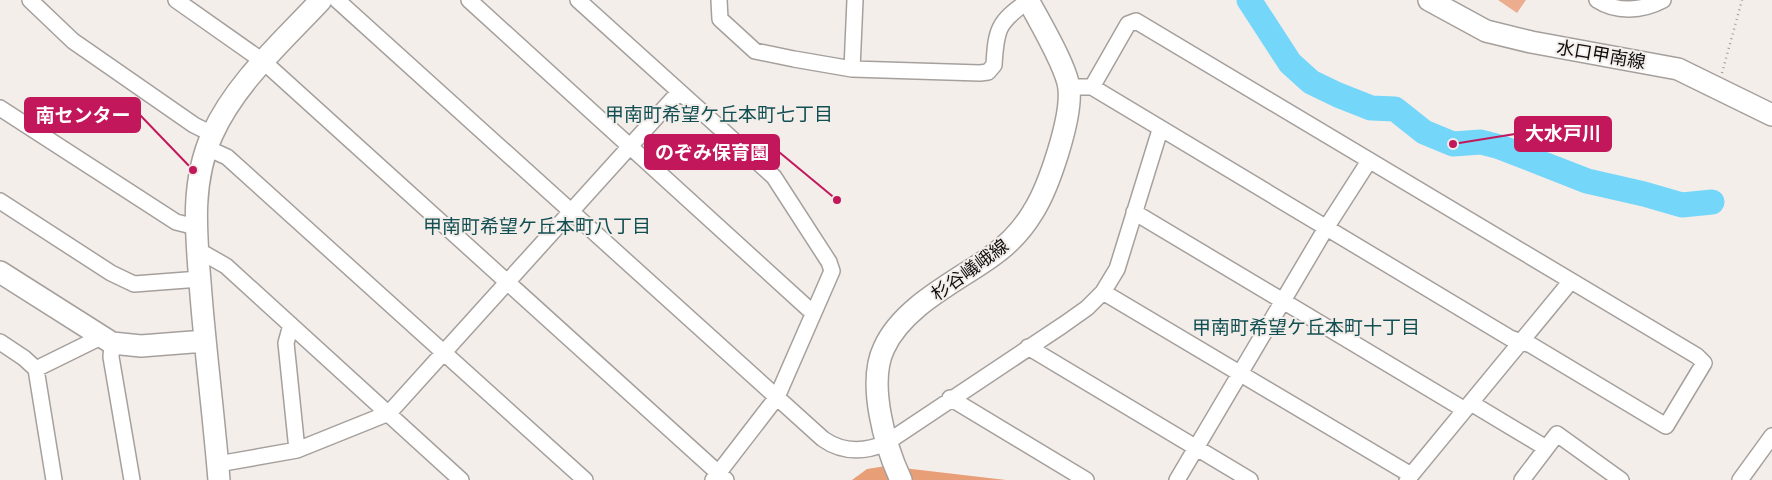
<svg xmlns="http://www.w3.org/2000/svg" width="1772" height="480" viewBox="0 0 1772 480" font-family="'Fira Sans Condensed','Noto Sans JP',sans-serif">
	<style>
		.green { fill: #ebad8d }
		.forest { fill: #e89e76 }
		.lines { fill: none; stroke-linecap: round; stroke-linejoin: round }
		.river { stroke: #74d6f9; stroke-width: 25 }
		.street-casing { stroke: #a6a09d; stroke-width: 18 }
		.secondary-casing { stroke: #a6a09d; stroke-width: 24 }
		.path { stroke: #a19d9a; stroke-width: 2.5; stroke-dasharray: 1 4; stroke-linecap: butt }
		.street { stroke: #fff; stroke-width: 15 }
		.secondary { stroke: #fff; stroke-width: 21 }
		.labels { text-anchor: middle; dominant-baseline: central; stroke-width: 4; stroke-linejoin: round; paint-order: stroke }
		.street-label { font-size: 18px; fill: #0e0c0b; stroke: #f4eeeb }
		.neighbourhood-label { font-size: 19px; fill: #124f52; stroke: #f4eeeb }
		.leader { fill: none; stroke: #c2185b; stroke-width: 2 }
		.callout-dot { fill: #c2185b; stroke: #f4eeeb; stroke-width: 2 }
		.callout { fill: #c2185b; stroke: #c2185b; stroke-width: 2 }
		.callout-label { font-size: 19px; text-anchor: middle; font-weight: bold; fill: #fff }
	</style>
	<rect width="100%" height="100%" fill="#f4eeeb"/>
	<path class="green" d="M1498,0H1526L1517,13Z"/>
	<path class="forest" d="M886,466L1006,480H852L867,469Z"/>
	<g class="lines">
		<path class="river" d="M1249,0L1290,63L1311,82L1338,95L1371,108L1395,109L1424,132L1453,144L1481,142L1500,147L1587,181L1644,194L1682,205L1712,202"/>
		<g class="street-casing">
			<path id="street" d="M30,0L73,41L194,125L212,134
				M176,0L264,62L726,480
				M337,0L823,439C843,453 865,452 886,443L1063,325L1087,308L1103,292L1117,269L1160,130
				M469,0L813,313
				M578,0L774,177L829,262L832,271L777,397L713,480
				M719,0L720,19L755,51L794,59L852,69L980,73L988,72L994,65C996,29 998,22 1028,1
				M1597,0C1617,13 1642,11 1663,0
				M852,69L855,0
				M1069,87H1092L1510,338L1531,345L1666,426L1704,363L1697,356L1136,21L1128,24L1092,87
				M0,108L176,222L196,227
				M207,148L227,157L585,480
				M0,201L111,273L134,284L200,279
				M1134,212L1465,410
				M198,250L226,266L461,480
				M1103,292L1411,475
				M291,325L286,343L297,450
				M0,342L24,358L36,369L54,480
				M112,343L111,357L132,480
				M1028,347L1250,480
				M36,369L101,337
				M950,398L1086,480
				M1471,403L1546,448
				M218,464L297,450L389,413L679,92
				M1177,480L1326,228L1369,161
				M1407,480L1571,281
				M1522,480L1557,434L1621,480
				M1740,480L1772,436"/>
		</g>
		<g class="secondary-casing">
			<path id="secondary" d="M1429,0L1486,31L1531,42L1678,69L1772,115
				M0,272L112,343L141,346L205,341
				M219,480C214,418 206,357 201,295C197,241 189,186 212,135C235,83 283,41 321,0
				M901,480C885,446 867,383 884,348C903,306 956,282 992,256C1009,244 1023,229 1033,212C1049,187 1072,118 1069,89C1068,69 1038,19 1028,0"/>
		</g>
		<path class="path" d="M1722,73L1742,0"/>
		<use href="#street" class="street"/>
		<use href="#secondary" class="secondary"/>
	</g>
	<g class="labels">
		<g class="street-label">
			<text transform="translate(1601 55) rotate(10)">水口甲南線</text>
			<text transform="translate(970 270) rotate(-36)">杉谷嶬峨線</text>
		</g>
		<g class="neighbourhood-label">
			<text x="719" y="114">甲南町希望ケ丘本町七丁目</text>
			<text x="537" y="226">甲南町希望ケ丘本町八丁目</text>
			<text x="1306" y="327">甲南町希望ケ丘本町十丁目</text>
		</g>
	</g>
	<path class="leader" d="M193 170L140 115M1453 144L1515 134M837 200L779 152"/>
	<g class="callout-dot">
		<circle cx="193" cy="170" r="5"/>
		<circle cx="1453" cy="144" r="5"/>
		<circle cx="837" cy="200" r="5"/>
	</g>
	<g class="callout">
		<rect x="25" y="98" width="115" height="34" rx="5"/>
		<rect x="1515" y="117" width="96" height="34" rx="5"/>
		<rect x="645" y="135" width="134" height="34" rx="5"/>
	</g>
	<g class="callout-label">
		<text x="83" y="122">南センター</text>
		<text x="1563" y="140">大水戸川</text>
		<text x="712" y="159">のぞみ保育園</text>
	</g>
</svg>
